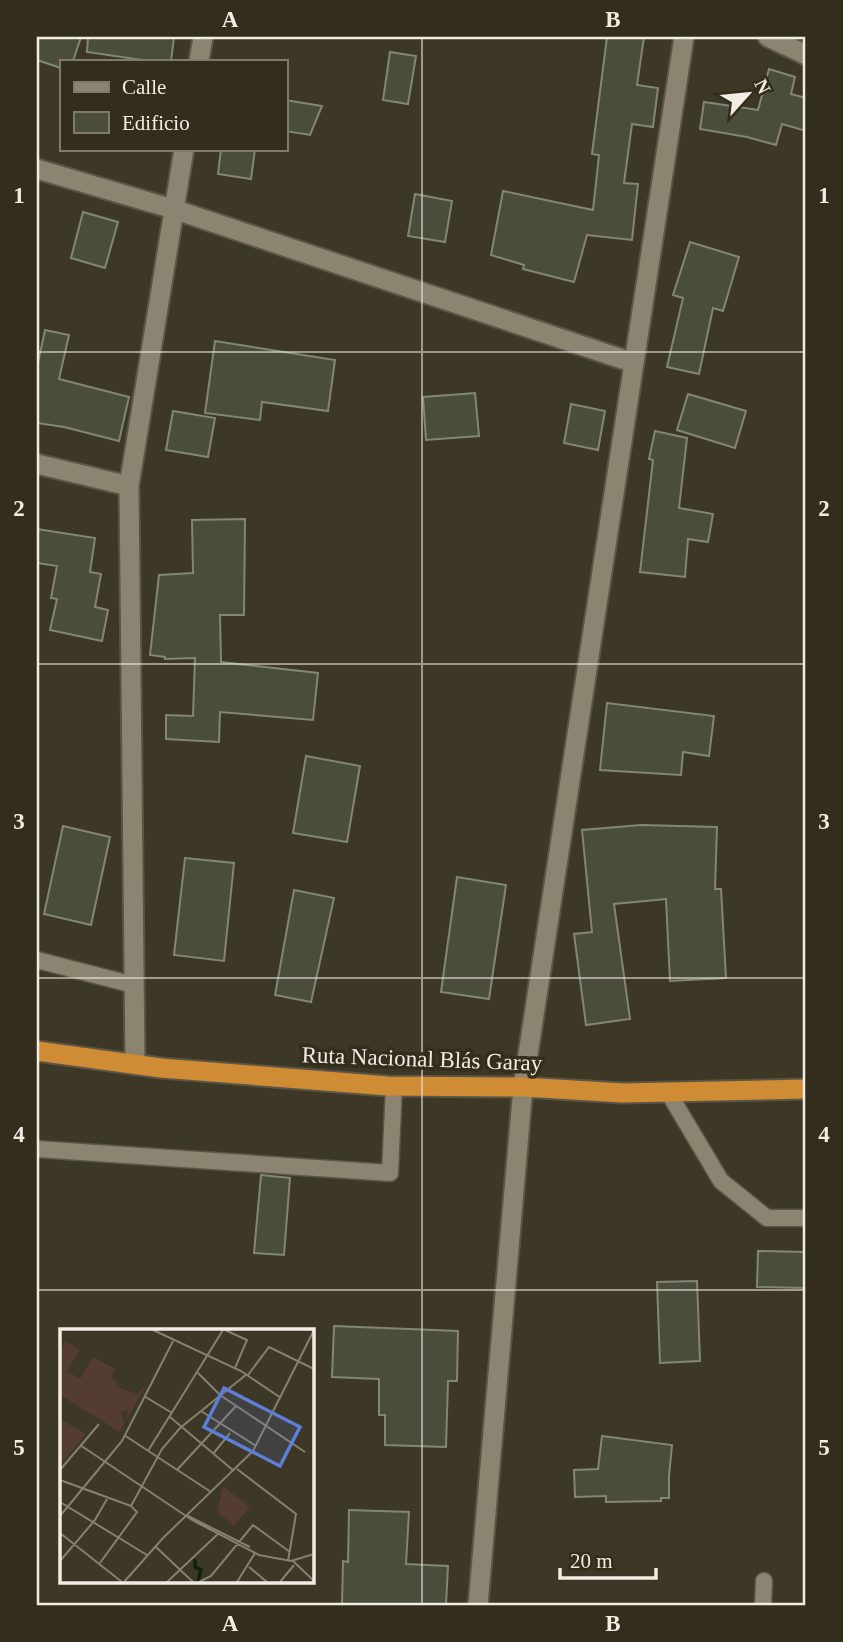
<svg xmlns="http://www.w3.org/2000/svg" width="843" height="1642" viewBox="0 0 843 1642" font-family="'Times New Roman',serif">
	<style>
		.building { fill: #4a4d3a; stroke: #838772; stroke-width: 2 }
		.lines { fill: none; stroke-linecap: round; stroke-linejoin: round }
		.service-casing { stroke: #595445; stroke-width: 19 }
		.minor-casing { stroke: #595445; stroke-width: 23 }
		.trunk-casing { stroke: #595445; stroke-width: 23 }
		.service { stroke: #8b8470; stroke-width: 16 }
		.minor { stroke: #8b8470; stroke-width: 19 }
		.trunk { stroke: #d08b35; stroke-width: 19 }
		.grid { fill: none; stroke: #f1ede3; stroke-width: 2; stroke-opacity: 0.55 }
		.labels { text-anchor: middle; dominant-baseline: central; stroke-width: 7; stroke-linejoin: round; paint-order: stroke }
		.street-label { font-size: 23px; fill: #f1ede3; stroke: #332d1b }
		.inset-river { fill: none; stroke: #10210d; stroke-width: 3.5 }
		.inset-road { fill: none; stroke: #858071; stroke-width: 2 }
		.view { fill: #5d7edb; fill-opacity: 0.15; stroke: #5d7edb; stroke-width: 3.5 }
		.inset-edge { fill: none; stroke: #f1ede3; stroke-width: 3.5 }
		.neatline { fill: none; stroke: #f1ede3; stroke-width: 2.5 }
		.grid-label { font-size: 23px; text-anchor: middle; font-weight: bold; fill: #f1ede3 }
	</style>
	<rect width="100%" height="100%" fill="#3d3725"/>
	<path class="building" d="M37,37H81L73,61H61V68L37,60Z
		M88,37H174L171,61H149L87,52Z
		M607,37H644L637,85L658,88L653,127L632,124L624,183L638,184L632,240L587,235L574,282L523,269L524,265L491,255L503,191L593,210L599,155L592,154Z
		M390,52L416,56L408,104L383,100Z
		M769,69L795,77L791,94L806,98V131L782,124L776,145L747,137L700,129L704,102L758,110Z
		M285,100L322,106L310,135L285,131Z
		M221,149H255L251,179L218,174Z
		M415,194L452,201L445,242L408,236Z
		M83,212L118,222L105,268L71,258Z
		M690,242L739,257L723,311L713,308L699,374L667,367L683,298L673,295Z
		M45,330L69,335L59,379L129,397L119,441L64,427L37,423V368Z
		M215,341L335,360L328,411L262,402L260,420L205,413Z
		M475,393L479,436L426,440L423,397Z
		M688,394L746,411L735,448L677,430Z
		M571,404L605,411L598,450L564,443Z
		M173,411L215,418L208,457L166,450Z
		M655,431L687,438L679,508L713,514L708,542L688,539L685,577L640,572L653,460L649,459Z
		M245,519L244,615H220L221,662L318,673L313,720L220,712L219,742L166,739V715L193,716L195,658L165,659V657L150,655L159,575L193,573L192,520Z
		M37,529L95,538L90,572L101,574L95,607L108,610L102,641L50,630L57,599L51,598L57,566L37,563Z
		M607,703L714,716L709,756L683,752L681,775L600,770Z
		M306,756L360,766L347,842L293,833Z
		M641,825L717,827L715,889H721L726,978L670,981L666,899L614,904L630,1019L586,1025L574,934L592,932L582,830Z
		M63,826L110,837L91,925L44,914Z
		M185,858L234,863L224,961L174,955Z
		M457,877L506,885L489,999L441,992Z
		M294,890L334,898L311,1002L275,995Z
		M261,1175L290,1178L284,1255L254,1253Z
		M758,1251L806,1252V1288L757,1287Z
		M697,1281L700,1361L660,1363L657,1282Z
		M334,1326L458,1331L457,1381H448L446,1447L385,1445V1415H379V1379L332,1377Z
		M602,1436L672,1445L669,1476V1498H661V1501L606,1502V1496L575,1497L574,1470L598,1469Z
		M349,1510L409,1512L406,1564L448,1566L446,1605H342L343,1561L348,1562Z"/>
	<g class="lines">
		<g class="service-casing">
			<path id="service" d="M37,960L134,985
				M668,1092L721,1181L767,1218H806
				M37,1149L390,1173L394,1086
				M763,1605L764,1581"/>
		</g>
		<g class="minor-casing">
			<path id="minor" d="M768,37L806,55
				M199,61L203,37
				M37,169L173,209L634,363
				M37,464L129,486
				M135,1064L129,486L184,149
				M478,1605L523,1087L684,37"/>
		</g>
		<g class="trunk-casing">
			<path id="trunk" d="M37,1051L161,1068L388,1086L523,1087L623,1093L806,1089"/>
		</g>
		<use href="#service" class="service"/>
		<use href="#minor" class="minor"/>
		<use href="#trunk" class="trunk"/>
	</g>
	<path class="grid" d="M422,37V1605M37,352H806M37,664H806M37,978H806M37,1290H806"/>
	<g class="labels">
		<g class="street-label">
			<text transform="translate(422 1059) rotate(2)">Ruta Nacional Blás Garay</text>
		</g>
	</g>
	<g transform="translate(60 1329)">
		<rect width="254" height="254" fill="#3d3725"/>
		<path d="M5,12L20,21L7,42L20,50L33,28L55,40L51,49L58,53L56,57L77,65L87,54L67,90L68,81L61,83L64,94L60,103L0,66V22ZM0,90L26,105L0,136ZM163,157L190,178L174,197L157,182Z" fill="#553c33"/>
		<path class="inset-river" d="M135,230V238L141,241L138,253"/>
		<path class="inset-road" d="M93,1L181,42L221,69M165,1L187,11L175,39M138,44L160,66L245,123M188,46L209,18L254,40M84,67L112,84M141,82L196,117M110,88L174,142M64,106L151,163M20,116L132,191L199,226L231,232L254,225M88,122L163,1M153,125L170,104M177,140L236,185L228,232M0,141L39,95M117,141L176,77M0,151L71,177M0,173L87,226M71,177L102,120L120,99L187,45M126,186L190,218M0,187L62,112L113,12M0,204L62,253M96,218L133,253M0,232L35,191L47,170M233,232L254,252M40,234L77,183L71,177M189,238L207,253M64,253L103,209L193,122L254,1M107,253L160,203M139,253L151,247L193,196L230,223M177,253L195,224M220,253L234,236"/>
		<path class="view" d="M164,59L240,98L220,137L144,98Z"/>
		<rect width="254" height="254" class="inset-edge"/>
	</g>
	<rect width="843" height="1642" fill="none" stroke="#332d1b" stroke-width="77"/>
	<rect x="60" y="60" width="228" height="91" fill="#332d1b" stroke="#7f7a6b" stroke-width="2"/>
	<rect x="74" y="82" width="35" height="10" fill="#8b8470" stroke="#7f7a6b" stroke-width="2"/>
	<text x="122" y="94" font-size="21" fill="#f1ede3">Calle</text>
	<rect x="74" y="112" width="35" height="21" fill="#4a4d3a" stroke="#7f7a6b" stroke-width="2"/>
	<text x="122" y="130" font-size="21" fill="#f1ede3">Edificio</text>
	<g transform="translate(748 94) rotate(63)" stroke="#332d1b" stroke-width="5" paint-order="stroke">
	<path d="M0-5L12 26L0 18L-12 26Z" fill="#f1ede3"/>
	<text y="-10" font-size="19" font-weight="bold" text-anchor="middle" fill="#f1ede3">N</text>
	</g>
	<path d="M560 1568v10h96v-10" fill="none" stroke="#f1ede3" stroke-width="3.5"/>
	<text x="570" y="1568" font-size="21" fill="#f1ede3" stroke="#332d1b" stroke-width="5" paint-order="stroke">20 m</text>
	<rect x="38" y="38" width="766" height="1566" class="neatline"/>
	<g class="grid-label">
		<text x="230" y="27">A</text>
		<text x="613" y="27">B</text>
		<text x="19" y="203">1</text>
		<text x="824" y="203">1</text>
		<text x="19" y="516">2</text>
		<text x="824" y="516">2</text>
		<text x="19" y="829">3</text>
		<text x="824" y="829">3</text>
		<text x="19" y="1142">4</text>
		<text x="824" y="1142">4</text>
		<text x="19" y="1455">5</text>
		<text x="824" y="1455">5</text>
		<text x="230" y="1631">A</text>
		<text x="613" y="1631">B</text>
	</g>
</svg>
